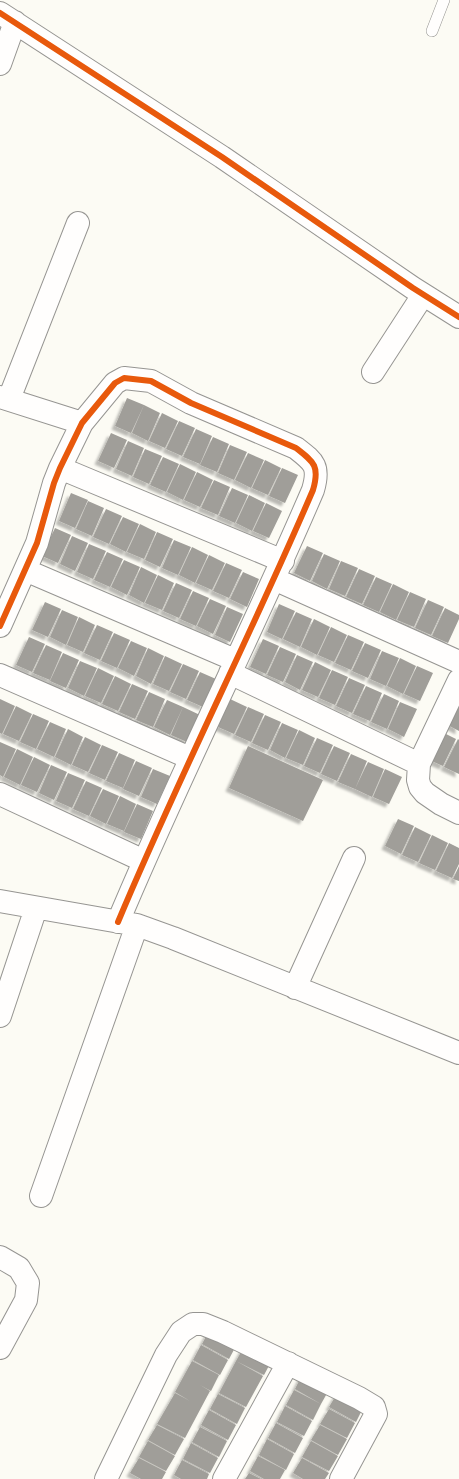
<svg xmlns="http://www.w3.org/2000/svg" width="459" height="1479" viewBox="0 0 459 1479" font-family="Georgia,serif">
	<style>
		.building { fill: #a09e99; filter: url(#shadow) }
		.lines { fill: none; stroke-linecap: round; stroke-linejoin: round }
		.service-casing { stroke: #969592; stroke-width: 12 }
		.minor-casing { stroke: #969592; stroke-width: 24 }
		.service { stroke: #fffefd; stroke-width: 11 }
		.minor { stroke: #fffefd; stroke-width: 22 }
		.cycleway-casing { stroke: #fff; stroke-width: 8 }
		.cycleway { stroke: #e8590c; stroke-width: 6 }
	</style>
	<defs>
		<filter id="shadow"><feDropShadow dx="-3.5" dy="3.5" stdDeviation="1" flood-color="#0004"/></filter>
	</defs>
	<rect width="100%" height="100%" fill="#fcfbf4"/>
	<path class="building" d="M127,398L144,405L131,433L115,426Z
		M144,405L160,413L148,441L132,433Z
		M162,413L178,421L165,448L149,441Z
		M179,421L195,428L182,456L166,449Z
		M196,429L212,436L200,464L183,457Z
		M111,433L127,440L114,468L98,461Z
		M213,437L229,444L217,472L200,465Z
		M128,441L144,448L132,476L116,469Z
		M230,445L247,452L234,480L218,473Z
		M145,449L162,456L149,484L133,477Z
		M248,453L264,460L251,488L235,480Z
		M163,457L179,464L166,492L150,485Z
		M265,460L281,468L268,495L252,488Z
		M180,464L196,472L183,500L167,492Z
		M282,468L298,475L285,503L269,496Z
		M197,472L213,480L200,507L184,500Z
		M214,480L230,487L218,515L201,508Z
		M232,488L248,495L235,523L219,516Z
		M71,493L88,500L75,528L59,521Z
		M249,495L265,503L252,531L236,523Z
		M88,501L104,508L92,536L76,529Z
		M266,503L282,511L269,538L253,531Z
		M106,509L122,516L109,544L93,537Z
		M123,517L139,524L126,552L110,544Z
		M140,524L156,532L144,559L127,552Z
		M55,528L71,535L58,563L42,556Z
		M157,532L173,539L160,567L145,560Z
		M72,536L88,543L75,571L60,564Z
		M174,540L191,547L178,575L162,568Z
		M89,544L106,551L93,579L77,572Z
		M307,546L323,553L310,581L294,573Z
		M192,547L208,555L195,583L179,575Z
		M107,552L123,559L110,587L94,580Z
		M324,554L340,561L327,589L312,581Z
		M209,555L225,563L212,590L196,583Z
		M124,560L140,567L127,595L111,587Z
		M341,561L358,568L345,596L329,589Z
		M226,563L242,570L229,598L213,591Z
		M141,567L157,575L144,603L129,595Z
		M359,569L375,576L362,604L346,597Z
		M243,572L259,579L247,607L230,599Z
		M158,575L174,583L162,610L145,603Z
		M376,577L392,584L379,612L363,605Z
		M176,583L192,590L179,618L163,611Z
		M393,584L409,592L396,620L380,612Z
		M193,591L209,598L196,626L180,619Z
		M410,592L426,599L414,627L397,620Z
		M210,599L226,606L213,634L197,626Z
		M428,600L444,607L431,635L415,628Z
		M45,602L61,609L48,637L32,630Z
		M279,604L295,611L282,639L267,632Z
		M227,607L243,614L230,642L215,635Z
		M445,608L459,615V619L448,643L432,636Z
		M62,610L78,617L66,645L50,637Z
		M296,612L312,619L300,647L283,639Z
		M79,617L95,625L83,652L67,645Z
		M314,619L330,627L317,655L301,647Z
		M97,625L113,632L100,660L84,653Z
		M331,627L347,635L334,662L318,655Z
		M114,633L130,640L117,668L101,661Z
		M348,635L364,642L351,670L335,663Z
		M29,637L45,644L32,672L16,665Z
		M263,639L279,646L266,674L250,667Z
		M131,641L147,648L134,676L118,668Z
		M365,643L381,650L368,678L352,671Z
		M46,645L62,652L50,680L33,673Z
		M280,647L296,654L283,682L267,675Z
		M148,648L164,656L151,684L136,676Z
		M382,651L399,658L386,686L370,679Z
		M63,653L79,660L66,688L50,681Z
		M297,655L313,662L300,690L285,682Z
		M165,656L182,664L169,691L153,684Z
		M400,658L416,666L403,694L387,686Z
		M80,661L97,668L84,696L68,688Z
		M315,662L331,670L318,697L302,690Z
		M183,664L199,671L186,699L170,692Z
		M417,666L433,673L420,701L404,694Z
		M98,668L114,676L101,703L85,696Z
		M332,670L348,677L335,705L319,698Z
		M200,672L216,679L203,707L187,700Z
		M115,676L131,684L118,711L102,704Z
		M349,678L365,685L352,713L336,706Z
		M132,684L148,691L135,719L119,712Z
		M366,686L382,693L370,721L353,714Z
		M149,692L165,699L153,727L136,720Z
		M384,694L399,701L387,729L371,722Z
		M459,697V731L444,723Z
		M0,699L15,706L2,734L0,733Z
		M230,699L247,707L234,734L218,727Z
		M167,700L183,707L170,735L154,727Z
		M400,702L417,709L404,737L388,729Z
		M16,706L32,714L19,741L3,734Z
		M183,707L200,715L187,742L171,735Z
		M248,707L264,714L251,742L235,735Z
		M33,714L49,721L36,749L20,742Z
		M265,715L281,722L268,750L252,743Z
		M50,722L66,729L54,757L37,749Z
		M282,723L298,730L285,758L270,750Z
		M68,729L83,737L71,765L55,757Z
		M299,730L315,738L303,765L286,758Z
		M440,731L456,739L443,766L427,759Z
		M85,737L101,745L88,772L72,765Z
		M317,738L333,745L320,773L304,766Z
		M458,739L459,740V774L444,767Z
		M0,742L16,749L3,777L0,775Z
		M102,745L118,752L105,780L89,773Z
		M248,746L323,780L303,821L229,788Z
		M334,746L350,753L337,781L321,774Z
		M17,749L33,757L20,785L4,777Z
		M119,753L135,760L123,788L106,781Z
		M351,754L367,761L355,789L338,782Z
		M34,757L50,765L37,792L21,785Z
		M136,761L152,768L139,796L123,789Z
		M368,762L384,769L372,797L355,789Z
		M51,765L67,772L54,800L39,793Z
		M153,769L170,776L157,804L141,797Z
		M385,769L402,777L389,804L373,797Z
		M68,773L85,780L72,808L56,801Z
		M86,781L102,788L89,816L73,809Z
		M103,789L119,796L106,824L90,816Z
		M120,796L136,804L124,831L107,824Z
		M137,804L153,811L141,839L124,832Z
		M398,819L414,826L401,854L385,846Z
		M415,827L431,835L418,862L402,855Z
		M432,835L448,843L435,870L419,863Z
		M449,843L459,848V864L452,878L436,871Z
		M459,866V881L453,879Z
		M210,1329L237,1344L229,1359L202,1344Z
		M201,1345L228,1360L220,1375L193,1360Z
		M245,1345L272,1360L264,1375L236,1361Z
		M192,1361L219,1375L211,1391L200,1385L210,1391L185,1438L157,1424L175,1393L190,1401L175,1392Z
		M236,1361L263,1376L246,1407L219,1393Z
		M303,1373L330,1388L321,1404L295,1389Z
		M294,1390L321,1404L313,1420L286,1405Z
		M338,1392L364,1406L356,1422L329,1407Z
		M218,1394L245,1408L237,1424L210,1409Z
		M285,1406L312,1421L304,1436L277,1422Z
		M329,1409L355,1423L347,1438L320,1424Z
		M209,1410L236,1425L228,1440L201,1425Z
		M276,1423L303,1438L295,1453L268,1438Z
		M157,1425L184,1439L175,1455L148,1440Z
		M320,1425L347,1439L338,1455L311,1440Z
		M200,1427L227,1441L219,1457L192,1442Z
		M267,1439L294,1454L286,1470L259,1455Z
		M148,1441L175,1456L166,1471L139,1457Z
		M311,1441L338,1456L329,1471L302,1457Z
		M191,1443L218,1458L210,1473L183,1459Z
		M258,1456L285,1470L280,1479H264L250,1471Z
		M139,1458L166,1472L162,1479H141L130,1473Z
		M302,1458L329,1473L325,1479H303L293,1473Z
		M182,1460L209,1474L207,1479H181L174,1475Z
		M249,1473L261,1479H245Z"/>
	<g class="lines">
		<g class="service-casing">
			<path id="service" d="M432,31L444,0"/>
		</g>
		<g class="minor-casing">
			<path id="minor" d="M0,13L222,157L413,288L459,317
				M0,64L15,22
				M373,372L423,295
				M0,397L82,423
				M9,399L78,223
				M60,468L283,561
				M25,570L235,660
				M274,579L459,662
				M0,626L37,543L54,483L60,468L82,423L115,383L124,378L151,381L191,403L296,448C314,462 320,466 313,490C251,635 179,776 118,922
				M230,673L419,764
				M0,675L190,758
				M459,680L419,764L418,780L420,787L425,793L441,804L459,813
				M0,794L144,861
				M0,901L137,925L173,938L459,1053
				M295,988L354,858
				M0,1016L36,908
				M41,1196L137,925
				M0,1257L19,1268L28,1283L26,1300L0,1348
				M106,1479L166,1355L181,1332L193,1324H203L223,1332L359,1398L374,1407L376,1414L341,1479
				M224,1479L288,1363"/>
		</g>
		<use href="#service" class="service"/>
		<use href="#minor" class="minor"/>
		<g class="cycleway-casing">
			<path id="cycleway" d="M0,13L222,157L413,288L459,317
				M0,626L37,543L54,483L60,468L82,423L115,383L124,378L151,381L191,403L296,448C314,462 320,466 313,490C251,635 179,776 118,922"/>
		</g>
		<use href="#cycleway" class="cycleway"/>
	</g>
</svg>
